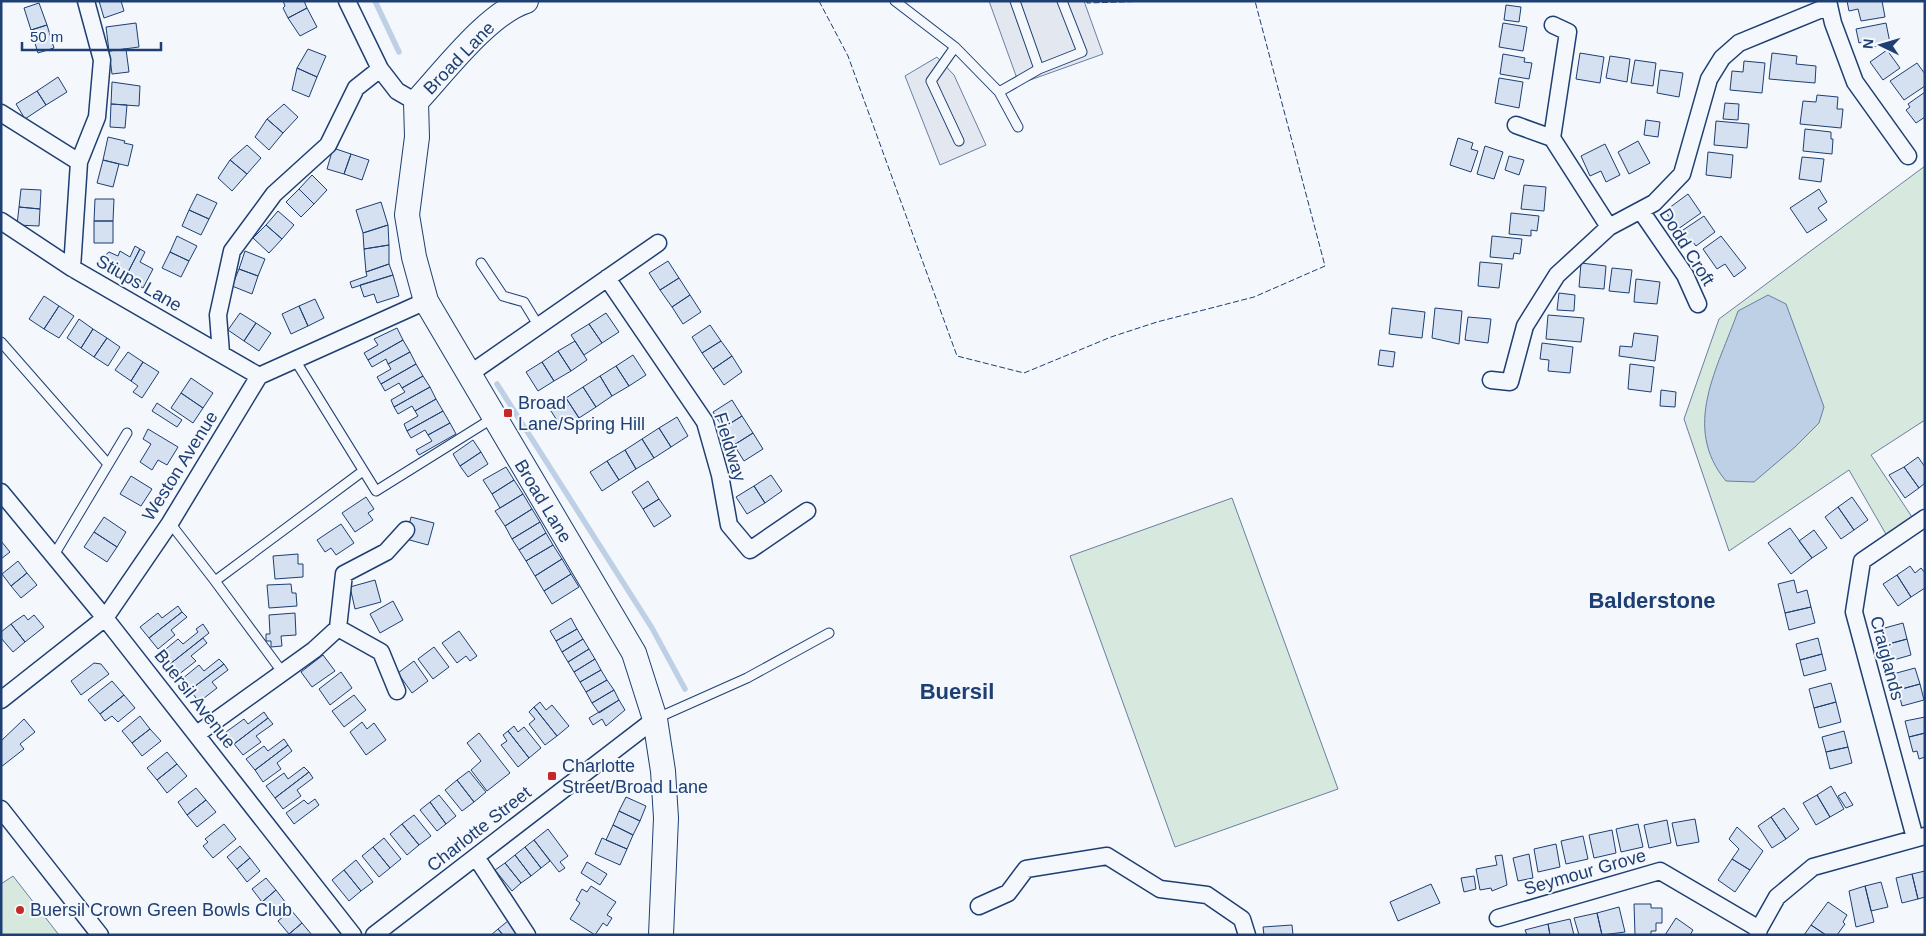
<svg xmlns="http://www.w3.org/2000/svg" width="1926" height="936" viewBox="0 0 1926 936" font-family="Arial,sans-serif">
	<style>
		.green { fill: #d7e8df; stroke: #687fa3 }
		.parking { fill: #e3e8f0; stroke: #687fa3 }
		.water { fill: #bed0e5; stroke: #687fa3 }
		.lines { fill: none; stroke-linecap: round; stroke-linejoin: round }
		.stream { stroke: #bed0e5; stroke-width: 5.5 }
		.building { fill: #d5e0f0; stroke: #1d3f73 }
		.lane-casing { stroke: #1d3f73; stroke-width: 11 }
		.street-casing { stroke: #1d3f73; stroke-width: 19 }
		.secondary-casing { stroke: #1d3f73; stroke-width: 26 }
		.lane { stroke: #f4f7fb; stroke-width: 9 }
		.street { stroke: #f4f7fb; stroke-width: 16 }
		.secondary { stroke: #f4f7fb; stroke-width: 24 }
		.fence { stroke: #1d3f73; stroke-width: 1; stroke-dasharray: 6 2.5; stroke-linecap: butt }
		.poi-dot { fill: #c62828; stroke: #f4f7fb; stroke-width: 2 }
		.labels { text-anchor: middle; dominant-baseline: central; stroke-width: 4; stroke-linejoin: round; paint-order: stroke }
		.street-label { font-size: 18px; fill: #1d3f73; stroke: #f4f7fb }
		.poi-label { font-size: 18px; fill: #1d3f73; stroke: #f4f7fb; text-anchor: start }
		.district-label { font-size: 22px; font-weight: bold; fill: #1d3f73; stroke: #f4f7fb }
	</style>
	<rect width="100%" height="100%" fill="#f4f7fb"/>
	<path class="green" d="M1925,166V420L1871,455L1912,517L1887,536L1849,470L1729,551L1684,419L1719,319Z
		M1232,498L1338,789L1175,847L1070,556Z
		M13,876L59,935H1V884Z"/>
	<path class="parking" d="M989,1H1084L1103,54L1019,84Z
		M937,57L954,75L986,145L940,165L905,76Z"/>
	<path class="water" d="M1768,295L1786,304L1824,407L1819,423L1795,447L1754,482L1726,481C1681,427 1718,368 1738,311Z"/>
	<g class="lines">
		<path class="stream" d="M375,1L399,52
			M497,384L652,628L685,689"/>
	</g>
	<path class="building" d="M99,1H121L124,11L104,18Z
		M283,1H304L307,8L288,18L283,8L285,6Z
		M1847,1H1882L1885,17L1861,21L1858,9L1849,11Z
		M39,3L47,25L31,30L24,8Z
		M1506,5L1521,7L1519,22L1504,20Z
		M307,8L317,27L300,36L288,18Z
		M136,23L139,47L109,51L106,27Z
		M1503,23L1527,27L1523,51L1499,47Z
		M1886,23L1890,43L1868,48L1866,41L1859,43L1856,29Z
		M47,25L54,48L38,53L31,30Z
		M126,49L129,72L112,74L109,51Z
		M308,49L326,56L317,77L297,68Z
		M1887,50L1900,68L1883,80L1870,62Z
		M1580,53L1604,57L1600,83L1576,79Z
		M1772,53L1797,56L1796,64L1816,66L1815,83L1769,79Z
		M1503,54L1525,58L1524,62L1532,63L1529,79L1500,74Z
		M1610,56L1630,59L1627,82L1606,78Z
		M1635,60L1656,63L1653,86L1631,83Z
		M1744,61L1765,63L1762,93L1730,90L1732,71L1743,72Z
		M1917,63L1925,74V86L1904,100L1890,81Z
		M297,68L317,77L309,97L292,90Z
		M1660,70L1683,73L1679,97L1657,93Z
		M58,77L67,92L46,105L37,91Z
		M1499,78L1523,82L1519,108L1495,103Z
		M112,82L140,86L139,106L111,104Z
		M37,91L46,105L25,119L16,104Z
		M1925,92V117L1916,123L1906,110L1910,107L1908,104Z
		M1817,95L1838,97L1837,109H1843L1841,128L1800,124L1803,101L1816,102Z
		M1725,103L1739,104L1738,120L1723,119Z
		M111,104L127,105L125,128L110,127Z
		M284,104L298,117L283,133L267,119Z
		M267,119L283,133L269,150L255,137Z
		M1646,120L1660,122L1658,137L1644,135Z
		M1716,121L1749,124L1747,148L1714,145Z
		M1805,129L1831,132V139H1833L1832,154L1803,151Z
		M108,137L125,141L124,143L133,145L128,166L103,160Z
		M1458,138L1473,143L1471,149L1478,151L1471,172L1450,165Z
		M1638,141L1650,163L1629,174L1618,152Z
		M1605,144L1620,175L1606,182L1601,171L1590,176L1581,156Z
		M247,145L261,158L247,174L230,160Z
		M1485,146L1503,152L1494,179L1477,174Z
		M333,148L351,154L344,174L327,169Z
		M1708,152L1733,155L1731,178L1706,175Z
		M351,154L369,160L362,180L344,174Z
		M1509,156L1524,160L1519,175L1505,170Z
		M1802,157L1824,159L1821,182L1799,179Z
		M103,160L119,164L113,187L97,183Z
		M230,160L247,174L232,191L218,178Z
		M312,175L327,190L314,204L299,189Z
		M1524,185L1546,187L1544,211L1521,209Z
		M21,189L41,190L40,209L19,207Z
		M299,189L314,204L301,217L286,202Z
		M1819,189L1827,202L1818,208L1827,220L1807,233L1790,208Z
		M197,194L217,203L209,219L189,210Z
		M1688,194L1701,213L1678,229L1665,211Z
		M95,199H114L113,221H94Z
		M381,202L388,225L363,233L356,210Z
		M19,207L40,209L39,226L17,225Z
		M189,210L209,219L201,235L182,226Z
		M278,211L294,225L282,239L266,225Z
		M1511,213L1539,216L1537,231L1531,230V236L1509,234Z
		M1704,216L1715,232L1696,246L1693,242L1689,245L1680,232Z
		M94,221H113V243H94Z
		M266,225L282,239L269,253L253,238Z
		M388,225L389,245L364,249L363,233Z
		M177,236L197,246L189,261L170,252Z
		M1492,236L1522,239L1520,254L1514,253L1513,259L1490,257Z
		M1721,236L1746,268L1734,277L1725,264L1717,269L1703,249Z
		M389,245V264L366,272L364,249Z
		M135,246L140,249L125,278L96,263L109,252L118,256L120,251L130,257Z
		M140,249L145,252L140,262L153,269L143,288L125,278Z
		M245,251L265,259L258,276L239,269Z
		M170,252L189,261L181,277L162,268Z
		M668,261L679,278L660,290L649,273Z
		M1480,262L1502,264L1499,288L1478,286Z
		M1581,263L1606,266L1604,289L1579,287Z
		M389,264L393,275L352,288L350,282L367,276L366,272Z
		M1612,268L1632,270L1629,293L1609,291Z
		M239,269L258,276L252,294L232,286Z
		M393,275L399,296L377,303L374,294L364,297L360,285Z
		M679,278L690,295L672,307L660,290Z
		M1636,279L1660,282L1657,304L1634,302Z
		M1559,293L1575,295L1574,311L1557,310Z
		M690,295L701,312L683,324L672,307Z
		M44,296L59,306L44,329L29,319Z
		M315,299L324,318L308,326L299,306Z
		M59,306L74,316L59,338L44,329Z
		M299,306L308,326L291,334L282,314Z
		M1392,308L1425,312L1422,338L1389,334Z
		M1435,308L1462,311L1459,344L1432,338Z
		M240,313L256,323L244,341L228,330Z
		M606,313L619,332L602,343L589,324Z
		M1548,315L1584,318L1581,342L1546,339Z
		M1468,317L1491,319L1488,343L1465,340Z
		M79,319L93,329L81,348L67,338Z
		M256,323L271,333L259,351L244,341Z
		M589,324L602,343L584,355L571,335Z
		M710,325L721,341L702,353L692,337Z
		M397,328L403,340L368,360L364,353L378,345L374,339Z
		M93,329L107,338L94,357L81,348Z
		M1634,333L1658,336L1655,361L1619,356L1620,346L1632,347Z
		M107,338L120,347L108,366L94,357Z
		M403,340L410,352L388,364L386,359L372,367L368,360Z
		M575,341L587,360L571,371L558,351Z
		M721,341L732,356L713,369L702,353Z
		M1542,343L1573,347L1570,373L1548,371L1549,360L1540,359Z
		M1380,350L1395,352L1393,367L1378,365Z
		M558,351L571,371L554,381L542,362Z
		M128,352L143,362L131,381L115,370Z
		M410,352L416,364L381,384L377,377L391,369L388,364Z
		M633,355L646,375L629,386L616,366Z
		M732,356L742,372L724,385L713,369Z
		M143,362L159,372L142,398L133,392L138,386L131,381Z
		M542,362L554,381L538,391L526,372Z
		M416,364L423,376L402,388L399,383L385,391L381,384Z
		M1630,364L1654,367L1651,392L1628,389Z
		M616,366L629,386L612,396L600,376Z
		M423,376L430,387L394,407L391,400L405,392L402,388Z
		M600,376L612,396L596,407L583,387Z
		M191,378L213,393L203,408L181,393Z
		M430,387L436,399L415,411L412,406L398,414L394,407Z
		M583,387L596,407L579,418L566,398Z
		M1661,390L1676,392L1675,407L1660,406Z
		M181,393L203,408L193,423L171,408Z
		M566,398L579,418L562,428L549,408Z
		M436,399L443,411L407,431L404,424L418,416L415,411Z
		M732,400L742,416L723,428L713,412Z
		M157,403L182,420L177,427L152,411Z
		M443,411L450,423L428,435L425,430L411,438L407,431Z
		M742,416L753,433L734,445L723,428Z
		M677,417L688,436L671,447L659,428Z
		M450,423L456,434L419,455L416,450L432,441L428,435Z
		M659,428L671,447L654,458L642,439Z
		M148,429L178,447L167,465L158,460L152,470L140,462L151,444L143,439Z
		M753,433L763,449L744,461L734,445Z
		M642,439L654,458L636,469L625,450Z
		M473,440L481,452L460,466L453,454Z
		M625,450L636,469L619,480L607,461Z
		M481,452L488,464L468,477L460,466Z
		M1918,457L1925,467V483L1919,488L1904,467Z
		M607,461L619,480L602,491L590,472Z
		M506,467L514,480L492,494L483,480Z
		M1904,467L1919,488L1905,498L1889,475Z
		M771,475L782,491L765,503L754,486Z
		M131,476L152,489L141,506L120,494Z
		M514,480L523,494L500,508L492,494Z
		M648,481L659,499L643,509L632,492Z
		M754,486L765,503L747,514L736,497Z
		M523,494L532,509L505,526L495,511Z
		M366,497L374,509L368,513L373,520L355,532L342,513Z
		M1852,497L1868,520L1854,530L1838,507Z
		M659,499L671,516L654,527L643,509Z
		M1838,507L1854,530L1841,539L1825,517Z
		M532,509L540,522L512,539L505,526Z
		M104,517L126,532L117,547L94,532Z
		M411,517L434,523L428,545L406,539Z
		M540,522L546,533L519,550L512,539Z
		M341,524L354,543L336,555L331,548L325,552L317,540Z
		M1790,528L1812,558L1791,574L1768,543Z
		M1814,530L1827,548L1812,558L1799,541Z
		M94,532L117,547L107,562L84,547Z
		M546,533L553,545L526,561L519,550Z
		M1,541L10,552L1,559Z
		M553,545L562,559L535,576L526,561Z
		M298,554V564H303V577L275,579L273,556Z
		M562,559L571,574L544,591L535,576Z
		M18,561L27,573L11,586L2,574Z
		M1910,566L1915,573L1921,568L1925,573V588L1911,597L1897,575Z
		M27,573L37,585L21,598L11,586Z
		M571,574L579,587L552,604L544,591Z
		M1897,575L1911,597L1898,606L1883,584Z
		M375,580L381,602L355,609L350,587Z
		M1794,580L1797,593L1807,590L1811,607L1785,613L1778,584Z
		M291,584L292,593H296L297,606L269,608L267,585Z
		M393,601L403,620L380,633L370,614Z
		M178,606L182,612L149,638L140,627L158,613L162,618Z
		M1811,607L1815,623L1789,630L1785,613Z
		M182,612L187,617L171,630L175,635L158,649L149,638Z
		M295,613L296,635L281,636L282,646L271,647V641H266V634H270L269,615Z
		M24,615L28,620L34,615L44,627L25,642L11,624Z
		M571,618L577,629L556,641L550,631Z
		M1903,623L1907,639L1885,645L1881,629Z
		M11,624L25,642L13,652L1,638V632Z
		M203,624L209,633L170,664L161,653L178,639L183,644L198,632L196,629Z
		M577,629L583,639L562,652L556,641Z
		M459,631L477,656L470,661L466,656L457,663L442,643Z
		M203,638L207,643L191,656L196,661L178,675L170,664Z
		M1818,638L1822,654L1800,660L1796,644Z
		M583,639L589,649L568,662L562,652Z
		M1907,639L1911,655L1890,661L1885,645Z
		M434,647L449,667L433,679L418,659Z
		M589,649L595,659L574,672L568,662Z
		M1822,654L1826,670L1804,676L1800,660Z
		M323,655L335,671L312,687L301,672Z
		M219,659L224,664L190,690L182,679L199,665L204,671Z
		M595,659L601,670L580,682L574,672Z
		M414,661L428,681L412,693L398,673Z
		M94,663L101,664L109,674L81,695L71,681Z
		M224,664L228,670L212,682L217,688L199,702L190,690Z
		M1915,668L1920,684L1898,690L1893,674Z
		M601,670L607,680L586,692L580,682Z
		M341,672L352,688L330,705L319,689Z
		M607,680L614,690L592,703L586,692Z
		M112,681L124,695L100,714L88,700Z
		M1831,683L1836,702L1814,708L1809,689Z
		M1920,684L1924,700L1902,706L1898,690Z
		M614,690L619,700L599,713L592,703Z
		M124,695L135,708L118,722L112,716L105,721L100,714Z
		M354,695L366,710L344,727L332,711Z
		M619,700L625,710L606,726L602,719L593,725L589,718Z
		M540,702L546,710L552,705L569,726L557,736L534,707Z
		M1836,702L1841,722L1819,728L1814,708Z
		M534,707L557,736L545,745L529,724L535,719L529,712Z
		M264,712L268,718L234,744L226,732L244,719L248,724Z
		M140,716L150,729L132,743L122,731Z
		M1925,717V733L1909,737L1905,721Z
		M268,718L273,724L256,736L261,742L243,755L234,744Z
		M24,719L35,732L20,744L24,749L1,767V741Z
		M362,722L367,729L374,723L386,740L366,755L350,732Z
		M514,726L518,732L524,727L541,748L529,758L508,731Z
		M150,729L161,741L142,756L132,743Z
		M508,731L529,758L518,767L501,745L507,741L503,735Z
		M1844,731L1848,747L1826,752L1822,737Z
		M479,733L510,773L487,791L471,770L481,761L467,743Z
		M1925,733V757L1919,759L1917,751L1913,752L1909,737Z
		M284,739L288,745L255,770L246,759L264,746L268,751Z
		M288,745L292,751L277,763L281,769L263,782L255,770Z
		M1848,747L1852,763L1830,769L1826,752Z
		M167,752L177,764L157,780L147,768Z
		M177,764L187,776L167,793L157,780Z
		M304,767L309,772L275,798L266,786L284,773L288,779Z
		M469,771L486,792L474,802L457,780Z
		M309,772L313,778L297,790L301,796L283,809L275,798Z
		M457,780L474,802L462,811L445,790Z
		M1831,786L1844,809L1830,817L1817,795Z
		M196,788L206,800L187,815L178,802Z
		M1845,792L1853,805L1846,808L1838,796Z
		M439,795L456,816L446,824L430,802Z
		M1817,795L1830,817L1816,825L1803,803Z
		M626,797L646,806L640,821L619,811Z
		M315,799L319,805L294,824L286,813L304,800L308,804Z
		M206,800L216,812L197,827L187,815Z
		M430,802L446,824L437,831L420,810Z
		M1784,808L1799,829L1786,839L1771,817Z
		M619,811L640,821L633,835L613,825Z
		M414,815L431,836L419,845L402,824Z
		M1771,817L1786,839L1772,848L1758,826Z
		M1695,819L1699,842L1677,846L1672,823Z
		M1667,820L1671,843L1649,848L1644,825Z
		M224,824L236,839L213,858L203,846L208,842L205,839Z
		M402,824L419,845L407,855L390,834Z
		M1638,824L1643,847L1621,852L1616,829Z
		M613,825L633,835L627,849L606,840Z
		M1737,827L1763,851L1750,870L1732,859L1739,849L1729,839Z
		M548,829L568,856L560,862L565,868L559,872L534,840Z
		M1612,830L1616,853L1594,858L1589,835Z
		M1583,836L1588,859L1566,864L1561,841Z
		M384,838L401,859L390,868L373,847Z
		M602,838L627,849L620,865L595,854Z
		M534,840L550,861L541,868L525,847Z
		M1556,844L1560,867L1538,872L1534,849Z
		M240,846L250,858L237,869L227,857Z
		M373,847L390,868L379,877L362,856Z
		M525,847L541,868L531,876L515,855Z
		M1529,854L1533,878L1518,881L1513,858Z
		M515,855L531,876L521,883L505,863Z
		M1502,855L1507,885L1492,891L1491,888L1480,890L1476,869L1497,865L1495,856Z
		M250,858L260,871L247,882L237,869Z
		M1732,859L1750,870L1735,892L1718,880Z
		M356,860L373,882L361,891L344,870Z
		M587,862L607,874L600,885L581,873Z
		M505,863L521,883L512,891L495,870Z
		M344,870L361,891L349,901L332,880Z
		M1925,871V897L1918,899L1912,874Z
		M1912,874L1918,899L1902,903L1896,878Z
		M1474,876L1476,889L1464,892L1461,878Z
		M266,878L276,890L262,902L252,889Z
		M1881,882L1888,907L1871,911L1865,886Z
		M1431,884L1440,903L1398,921L1390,902Z
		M591,886L616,902L607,915L612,918L607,926L603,923L595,935L570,919L580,903L576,900L582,889L587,892Z
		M1865,886L1874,922L1856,927L1849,891Z
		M276,890L286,903L273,914L262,902Z
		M1828,902L1847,915L1843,922L1845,924L1837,935H1826L1811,925Z
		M1634,904H1651V908H1662V923H1656V931H1651V935H1635Z
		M1619,907L1625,932L1602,935L1597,913Z
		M291,910L302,923L289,934L278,921Z
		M1597,913L1602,935H1579L1574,918Z
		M1676,918L1693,930L1690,935H1665Z
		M1570,919L1574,935H1550L1548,924Z
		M508,921L519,935H503L498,929Z
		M302,923L312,935H289V934Z
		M1548,924L1550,935H1527L1525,930Z
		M1292,925L1293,935H1264L1263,927Z
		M1811,925L1826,935H1804Z
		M498,929L503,935H491Z"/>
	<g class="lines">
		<g class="lane-casing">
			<path id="lane" d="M895,1L955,47L999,92L1018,127
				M1015,1L1039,69
				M955,47L931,81L959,141
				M999,92L1039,69L1082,52L1062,1
				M481,263L503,296L524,302L538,325
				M1,342L108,464
				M295,360L376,491L493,418
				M170,523L215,581L363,471
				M54,555L127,433
				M215,581L283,673
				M655,719L747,678L829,633"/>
		</g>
		<g class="street-casing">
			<path id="street" d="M347,1L380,69L397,91L416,102
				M1828,1L1833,23L1855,82L1908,156
				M1553,25L1568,32L1552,138L1609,227
				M1,113L79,162
				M1516,125L1552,138
				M1641,211L1685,275L1698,304
				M1,221L72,268L259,376
				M72,268L79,162L97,117L102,60L86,1
				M607,278L705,422L720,475L729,525L750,550L807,511
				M221,353L218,315L232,251L274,194L328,145L356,88L380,69
				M468,375L658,243
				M1491,380L1510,382L1525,326L1557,275L1609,227L1654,203L1682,174L1709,79L1722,58L1739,43L1829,6
				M1,492L105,618L353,935
				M338,628L381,652L397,691
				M1,700L105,618L170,523L259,376L426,301
				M197,734L314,650L338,628L344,574L386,552L406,530
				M1,809L100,935
				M1915,838L1854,612L1862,561L1925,518
				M476,857L527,935
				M979,906L1008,893L1026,869L1107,856L1160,889L1207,895L1242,919L1247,935
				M1498,918L1660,871L1759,929
				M374,935L655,719
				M1758,935L1759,929L1777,897L1813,867L1925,836"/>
		</g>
		<g class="secondary-casing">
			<path id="secondary" d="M526,1C488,13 443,73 416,102L417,137L407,215L414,257L426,301L634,653L655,719L663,771L666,818L661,935"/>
		</g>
		<use href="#lane" class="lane"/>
		<use href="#street" class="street"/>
		<use href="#secondary" class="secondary"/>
		<path class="fence" d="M819,1L848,56L957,356L1024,373L1111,337L1157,322L1254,297L1325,266L1255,1
			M1087,1V3L1153,1"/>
	</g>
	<g class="poi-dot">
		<rect x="503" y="408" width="10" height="10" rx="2.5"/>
		<rect x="547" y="771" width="10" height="10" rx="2.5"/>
		<circle cx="20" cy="910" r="5"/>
	</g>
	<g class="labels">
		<g class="street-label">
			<text transform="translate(459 58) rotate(-46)">Broad Lane</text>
			<text transform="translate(1687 247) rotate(58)">Dodd Croft</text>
			<text transform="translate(139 283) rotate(30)">Stiups Lane</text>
			<text transform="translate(730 447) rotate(73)">Fieldway</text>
			<text transform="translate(180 466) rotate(-58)">Weston Avenue</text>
			<text transform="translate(543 501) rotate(59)">Broad Lane</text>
			<text transform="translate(1887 658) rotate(75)">Craiglands</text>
			<text transform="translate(195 699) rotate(52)">Buersil Avenue</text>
			<text transform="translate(479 829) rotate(-38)">Charlotte Street</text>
			<text transform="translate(1585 872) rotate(-16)">Seymour Grove</text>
		</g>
		<g class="poi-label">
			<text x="518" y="403">Broad<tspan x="518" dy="21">Lane/Spring Hill</tspan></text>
			<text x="562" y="766">Charlotte<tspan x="562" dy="21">Street/Broad Lane</tspan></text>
			<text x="30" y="910">Buersil Crown Green Bowls Club</text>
		</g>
		<g class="district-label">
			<text x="1652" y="600">Balderstone</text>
			<text x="957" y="691">Buersil</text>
		</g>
	</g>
	<rect width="1926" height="936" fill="none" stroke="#1d3f73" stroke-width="5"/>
	<g transform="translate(1881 45) rotate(275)" stroke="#f4f7fb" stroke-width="4" paint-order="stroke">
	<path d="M0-4L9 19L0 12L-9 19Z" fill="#1d3f73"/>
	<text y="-8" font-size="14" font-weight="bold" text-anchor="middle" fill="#1d3f73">N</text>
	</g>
	<path d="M22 42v8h139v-8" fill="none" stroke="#1d3f73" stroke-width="2.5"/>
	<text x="30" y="42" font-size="15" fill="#1d3f73" stroke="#f4f7fb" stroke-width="4" paint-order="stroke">50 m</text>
</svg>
